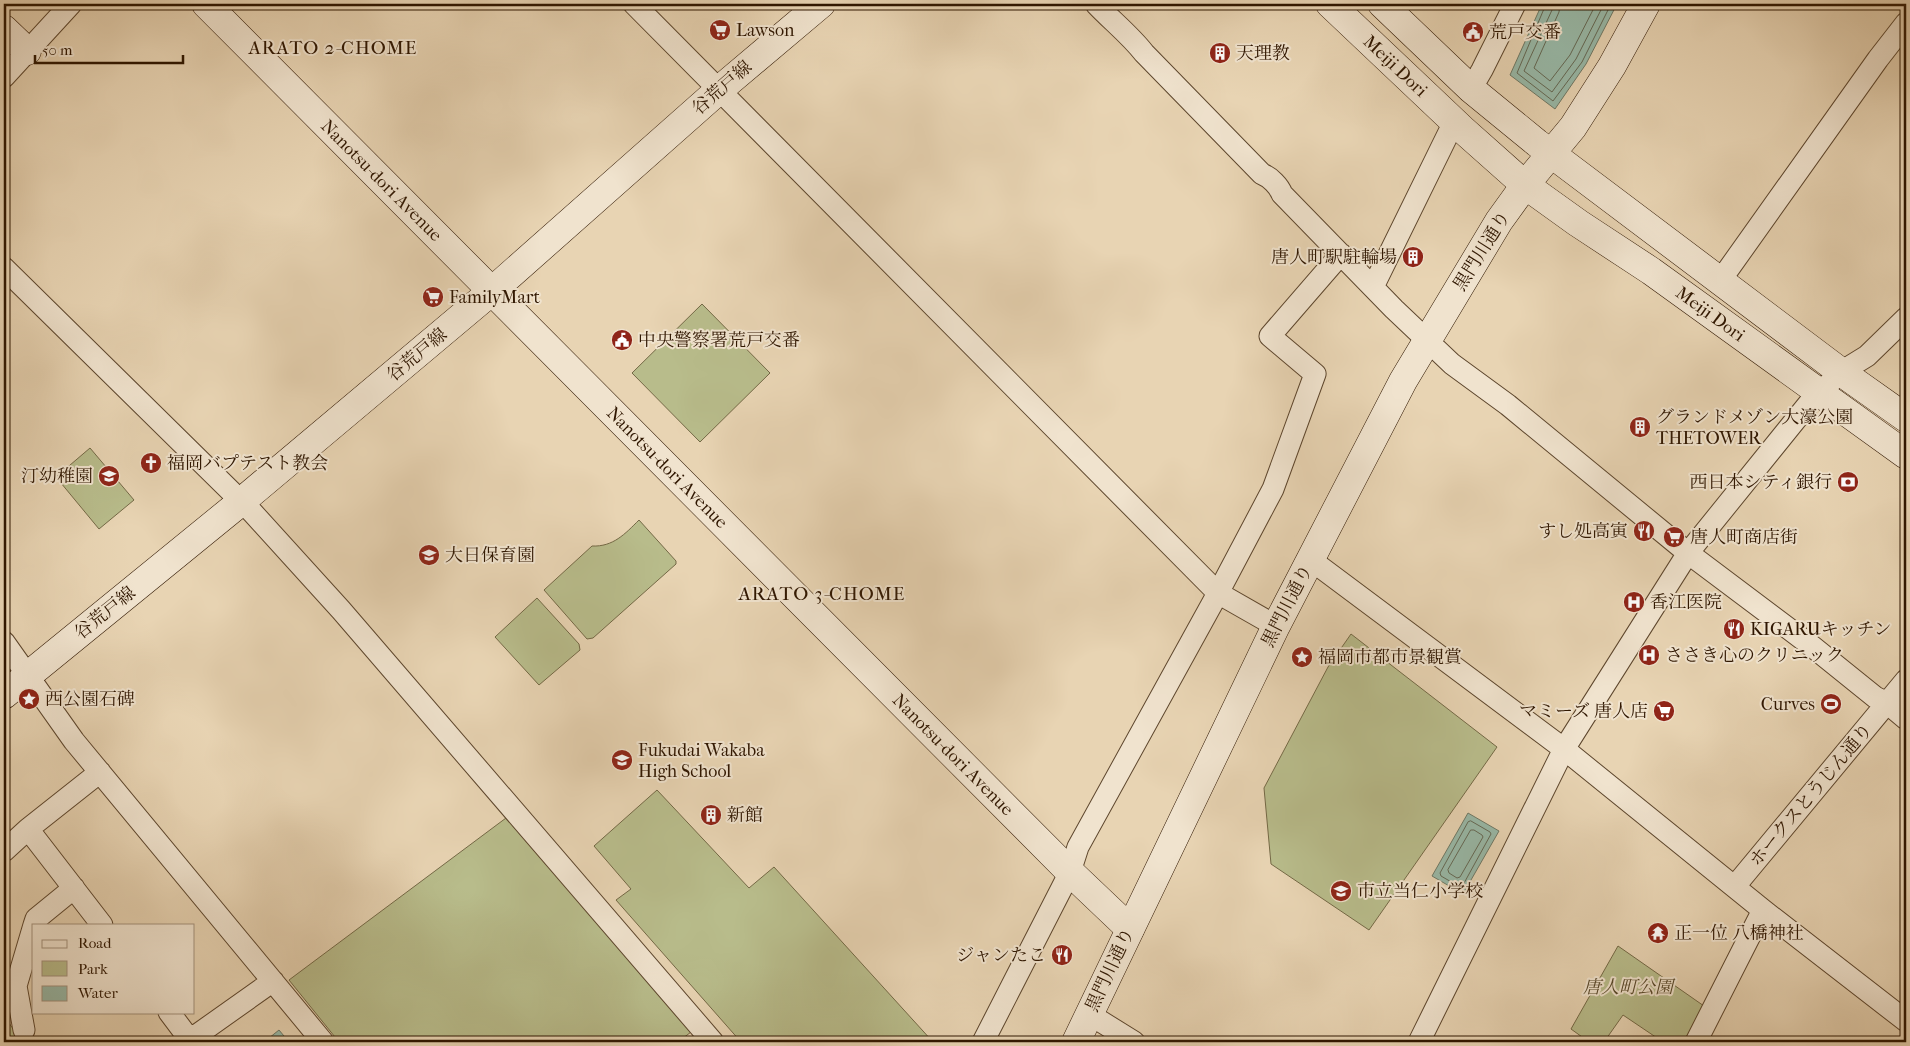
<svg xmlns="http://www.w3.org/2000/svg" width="1910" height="1046" viewBox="0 0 1910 1046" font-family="'IM FELL French Canon','Noto Serif JP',serif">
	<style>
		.green { fill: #b8bc8b; stroke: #746946 }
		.water { fill: #98b9a8; stroke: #6e7865 }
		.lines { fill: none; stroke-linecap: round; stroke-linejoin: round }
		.shore { stroke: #646854; stroke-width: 1 }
		.street-casing { stroke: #5d462d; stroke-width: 23 }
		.secondary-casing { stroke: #2f1600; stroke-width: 29 }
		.street { stroke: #f0e3ce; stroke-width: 21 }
		.secondary { stroke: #f0e3ce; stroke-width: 28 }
		.labels { text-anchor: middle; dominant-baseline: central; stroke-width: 4; stroke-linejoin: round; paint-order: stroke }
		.poi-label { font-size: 18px; fill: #2f1600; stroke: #f0e3ce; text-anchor: start }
		.street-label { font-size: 18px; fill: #2f1600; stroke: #f0e3ce }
		.park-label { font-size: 18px; font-style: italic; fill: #58482a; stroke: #f0e3ce }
		.neighbourhood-label { font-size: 19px; letter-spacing: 1px; fill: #2f1600; stroke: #f0e3ce }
	</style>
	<rect width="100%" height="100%" fill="#e8d4b3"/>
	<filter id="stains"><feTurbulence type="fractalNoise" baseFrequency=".004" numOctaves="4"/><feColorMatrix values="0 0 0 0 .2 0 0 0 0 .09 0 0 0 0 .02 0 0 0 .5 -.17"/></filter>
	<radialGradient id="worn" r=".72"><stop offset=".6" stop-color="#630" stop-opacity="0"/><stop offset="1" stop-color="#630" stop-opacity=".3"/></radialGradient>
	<path class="green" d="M702,304L770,373L700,442L632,373Z
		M90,448L134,500L99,529L56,477Z
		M639,520L676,561V564L593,638L587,639L544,590L592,546C613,547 625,534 639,520Z
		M537,598L579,644L580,650L539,685L495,637Z
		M1351,634L1497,747L1369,930L1271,864L1264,788L1328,667Z
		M657,790L749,888L774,867L933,1042H741L616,900L631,889L594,846Z
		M506,818L691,1032L678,1042H339L289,980Z
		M1618,946L1704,1006L1686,1042H1663L1623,1015L1604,1042H1589L1571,1029Z
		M4,1016L21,1040L22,1042H4Z"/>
	<path class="water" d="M1542,4H1617L1586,64L1555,109L1510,75Z
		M1468,813L1499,831L1463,894L1432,876Z
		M279,1030L289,1042H264Z"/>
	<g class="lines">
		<path class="shore" d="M1546,4L1517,73L1553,101L1582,62L1611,4
			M1553,4L1552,10L1524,71L1552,92L1576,59L1604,4
			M1560,4L1559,12L1534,68L1550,81L1570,55L1596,4
			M1471,821L1490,832L1491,834L1463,885L1460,887L1441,876L1440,873L1468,822Z
			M1471,830H1474L1482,835L1483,837L1460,877L1457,878L1449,873L1448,870Z"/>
		<g class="street-casing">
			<path id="street" d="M634,4L1218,593L1276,626
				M1096,4C1112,21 1130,35 1144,53L1262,174C1270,177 1279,186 1282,194L1394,309L1452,364L1508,405L1688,553L1813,647L1875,697L1887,703L1906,719
				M4,77L71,4
				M1471,89L1482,70L1515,4
				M4,268L252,512L341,610L713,1042
				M1720,281L1878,59L1906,23
				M1373,287L1454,122
				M1311,560L1564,749L1763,910L1906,1021
				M4,642L74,741L323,1042
				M100,772L28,829L102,925
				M4,851L28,829
				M1735,886L1906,680
				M34,925L36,919L74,888
				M169,1012L190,1040
				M1089,1014L1134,1042
				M24,1030L16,986L34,925
				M187,1042L273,981
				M983,1042L1070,872L1078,847L1218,593L1273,489L1315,374L1270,336L1341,254
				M1419,1042L1564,749L1688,553L1810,402L1841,372L1867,356L1906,318
				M1696,1042L1763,910"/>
		</g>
		<g class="secondary-casing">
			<g id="secondary">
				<path id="s1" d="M206,4L1070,872L1130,929"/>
				<path id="s2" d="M1330,4L1462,129L1525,185L1578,223L1651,271L1906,455"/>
				<path d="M1382,4L1471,89L1537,143L1841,372L1906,418"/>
				<path d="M4,29L27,51"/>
				<path d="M4,695L242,501L492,291L719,90L821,4"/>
				<path d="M1076,1042L1276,626L1403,381L1499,221L1525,185L1573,127L1612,66L1646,4"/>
			</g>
		</g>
		<use href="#street" class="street"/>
		<use href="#secondary" class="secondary"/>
	</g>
	<defs>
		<g id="supermarket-disc" transform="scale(1.125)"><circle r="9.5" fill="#8f2418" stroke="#f0e3ce"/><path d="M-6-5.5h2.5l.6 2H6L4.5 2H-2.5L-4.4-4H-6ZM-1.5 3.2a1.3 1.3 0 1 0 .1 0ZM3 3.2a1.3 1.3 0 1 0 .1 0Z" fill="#fff"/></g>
		<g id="civic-disc" transform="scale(1.125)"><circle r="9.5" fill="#8f2418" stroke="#f0e3ce"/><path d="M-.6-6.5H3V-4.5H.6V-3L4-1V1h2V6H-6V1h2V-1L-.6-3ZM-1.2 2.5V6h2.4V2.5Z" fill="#fff"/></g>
		<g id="building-disc" transform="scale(1.125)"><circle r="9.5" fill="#8f2418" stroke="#f0e3ce"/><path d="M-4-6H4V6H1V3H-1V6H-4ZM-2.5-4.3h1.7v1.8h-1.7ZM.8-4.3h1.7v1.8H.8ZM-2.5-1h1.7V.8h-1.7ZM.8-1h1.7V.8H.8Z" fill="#fff"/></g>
		<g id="church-disc" transform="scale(1.125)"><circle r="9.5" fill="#8f2418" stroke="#f0e3ce"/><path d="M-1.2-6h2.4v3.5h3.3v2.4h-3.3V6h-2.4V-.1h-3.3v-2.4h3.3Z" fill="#fff"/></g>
		<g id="school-disc" transform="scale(1.125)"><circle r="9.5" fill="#8f2418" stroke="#f0e3ce"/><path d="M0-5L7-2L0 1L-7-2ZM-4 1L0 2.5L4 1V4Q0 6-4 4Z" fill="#fff"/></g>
		<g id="bank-disc" transform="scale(1.125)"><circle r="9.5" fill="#8f2418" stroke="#f0e3ce"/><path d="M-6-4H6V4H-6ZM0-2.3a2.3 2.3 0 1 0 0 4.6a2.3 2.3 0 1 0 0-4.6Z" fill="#fff"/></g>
		<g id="restaurant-disc" transform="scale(1.125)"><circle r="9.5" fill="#8f2418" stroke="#f0e3ce"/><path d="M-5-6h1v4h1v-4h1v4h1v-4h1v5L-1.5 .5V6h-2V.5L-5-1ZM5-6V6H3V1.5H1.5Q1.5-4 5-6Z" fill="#fff"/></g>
		<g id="hospital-disc" transform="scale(1.125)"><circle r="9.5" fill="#8f2418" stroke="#f0e3ce"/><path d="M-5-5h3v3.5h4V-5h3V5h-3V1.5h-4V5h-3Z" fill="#fff"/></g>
		<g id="sight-disc" transform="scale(1.125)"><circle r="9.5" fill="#8f2418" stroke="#f0e3ce"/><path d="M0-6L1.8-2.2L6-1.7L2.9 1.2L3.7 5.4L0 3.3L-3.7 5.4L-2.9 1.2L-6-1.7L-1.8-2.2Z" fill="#fff"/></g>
		<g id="stadium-disc" transform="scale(1.125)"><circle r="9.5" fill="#8f2418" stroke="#f0e3ce"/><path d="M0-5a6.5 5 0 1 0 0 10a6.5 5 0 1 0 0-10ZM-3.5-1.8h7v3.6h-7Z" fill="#fff"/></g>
		<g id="temple-disc" transform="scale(1.125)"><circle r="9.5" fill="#8f2418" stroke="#f0e3ce"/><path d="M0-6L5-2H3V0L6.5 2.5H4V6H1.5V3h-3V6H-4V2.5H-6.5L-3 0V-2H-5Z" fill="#fff"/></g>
	</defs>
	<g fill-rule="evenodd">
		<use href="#supermarket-disc" x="720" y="30"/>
		<use href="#civic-disc" x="1473" y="32"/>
		<use href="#building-disc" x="1220" y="53"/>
		<use href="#building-disc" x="1413" y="257"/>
		<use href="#supermarket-disc" x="433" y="297"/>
		<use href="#civic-disc" x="622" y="340"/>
		<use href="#building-disc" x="1640" y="427"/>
		<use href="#church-disc" x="151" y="463"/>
		<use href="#school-disc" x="109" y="476"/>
		<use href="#bank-disc" x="1848" y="482"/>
		<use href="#restaurant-disc" x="1644" y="531"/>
		<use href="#supermarket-disc" x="1674" y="537"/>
		<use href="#school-disc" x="429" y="555"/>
		<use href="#hospital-disc" x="1634" y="602"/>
		<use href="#restaurant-disc" x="1734" y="629"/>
		<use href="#hospital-disc" x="1649" y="655"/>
		<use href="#sight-disc" x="1302" y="657"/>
		<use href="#sight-disc" x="29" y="699"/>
		<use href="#stadium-disc" x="1831" y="704"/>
		<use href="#supermarket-disc" x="1664" y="711"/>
		<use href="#school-disc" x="622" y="760"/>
		<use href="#building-disc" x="711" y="815"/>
		<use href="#school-disc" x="1341" y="891"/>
		<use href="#temple-disc" x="1658" y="933"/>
		<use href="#restaurant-disc" x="1062" y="955"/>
	</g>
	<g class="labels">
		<g class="poi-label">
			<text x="736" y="30">Lawson</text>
			<text x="1489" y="32">荒戸交番</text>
			<text x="1236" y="53">天理教</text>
			<text x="1397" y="257" text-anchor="end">唐人町駅駐輪場</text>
			<text x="449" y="297">FamilyMart</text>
			<text x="638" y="340">中央警察署荒戸交番</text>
			<text x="1656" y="417">グランドメゾン大濠公園<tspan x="1656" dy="21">THETOWER</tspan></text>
			<text x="167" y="463">福岡バプテスト教会</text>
			<text x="93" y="476" text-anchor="end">汀幼稚園</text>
			<text x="1832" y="482" text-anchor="end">西日本シティ銀行</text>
			<text x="1628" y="531" text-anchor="end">すし処高寅</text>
			<text x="1690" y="537">唐人町商店街</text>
			<text x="445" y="555">大日保育園</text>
			<text x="1650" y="602">香江医院</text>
			<text x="1750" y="629">KIGARUキッチン</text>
			<text x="1665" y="655">ささき心のクリニック</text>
			<text x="1318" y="657">福岡市都市景観賞</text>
			<text x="45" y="699">西公園石碑</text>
			<text x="1815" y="704" text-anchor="end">Curves</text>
			<text x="1648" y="711" text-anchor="end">マミーズ 唐人店</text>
			<text x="638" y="750">Fukudai Wakaba<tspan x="638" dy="21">High School</tspan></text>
			<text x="727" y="815">新館</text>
			<text x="1357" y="891">市立当仁小学校</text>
			<text x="1674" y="933">正一位 八橋神社</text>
			<text x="1046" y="955" text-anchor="end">ジャンたこ</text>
		</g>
		<g class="street-label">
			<text stroke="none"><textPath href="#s2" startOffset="90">Meiji Dori</textPath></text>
			<text transform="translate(722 88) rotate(-41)">谷荒戸線</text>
			<text stroke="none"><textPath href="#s1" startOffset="249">Nanotsu-dori Avenue</textPath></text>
			<text transform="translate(1482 251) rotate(-58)">黒門川通り</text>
			<text stroke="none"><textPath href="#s2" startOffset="492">Meiji Dori</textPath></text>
			<text transform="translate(417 355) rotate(-40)">谷荒戸線</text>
			<text stroke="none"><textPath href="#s1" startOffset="654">Nanotsu-dori Avenue</textPath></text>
			<text transform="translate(1287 606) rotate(-63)">黒門川通り</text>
			<text transform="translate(105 613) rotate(-39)">谷荒戸線</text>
			<text stroke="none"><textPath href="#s1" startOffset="1059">Nanotsu-dori Avenue</textPath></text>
			<text transform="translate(1811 795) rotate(-50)">ホークスとうじん通り</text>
			<text transform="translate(1110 970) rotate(-65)">黒門川通り</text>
		</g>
		<g class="park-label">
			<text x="1628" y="987">唐人町公園</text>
		</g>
		<g class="neighbourhood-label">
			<text x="333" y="48">ARATO 2-CHOME</text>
			<text x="822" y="594">ARATO 3-CHOME</text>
		</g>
	</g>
	<rect width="1910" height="1046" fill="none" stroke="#e8d4b3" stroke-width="20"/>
	<rect x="5" y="5" width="1900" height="1036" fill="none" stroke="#2f1600" stroke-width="2.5"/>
	<rect x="10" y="10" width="1890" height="1026" fill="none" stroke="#2f1600"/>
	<rect x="32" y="924" width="162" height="90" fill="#f0e3ce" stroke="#a3917c"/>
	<rect x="42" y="940" width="25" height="8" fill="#f0e3ce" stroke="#a3917c"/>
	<text x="78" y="948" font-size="15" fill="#2f1600">Road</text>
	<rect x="42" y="961" width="25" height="15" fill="#b8bc8b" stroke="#a3917c"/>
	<text x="78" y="974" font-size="15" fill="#2f1600">Park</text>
	<rect x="42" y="986" width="25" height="15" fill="#98b9a8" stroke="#a3917c"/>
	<text x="78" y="998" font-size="15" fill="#2f1600">Water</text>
	<path d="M35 55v8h148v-8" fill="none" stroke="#2f1600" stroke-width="2.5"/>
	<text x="42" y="55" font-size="15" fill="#2f1600" stroke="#f0e3ce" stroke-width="4" paint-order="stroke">50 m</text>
	<rect width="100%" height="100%" filter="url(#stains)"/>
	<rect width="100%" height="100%" fill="url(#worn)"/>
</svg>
